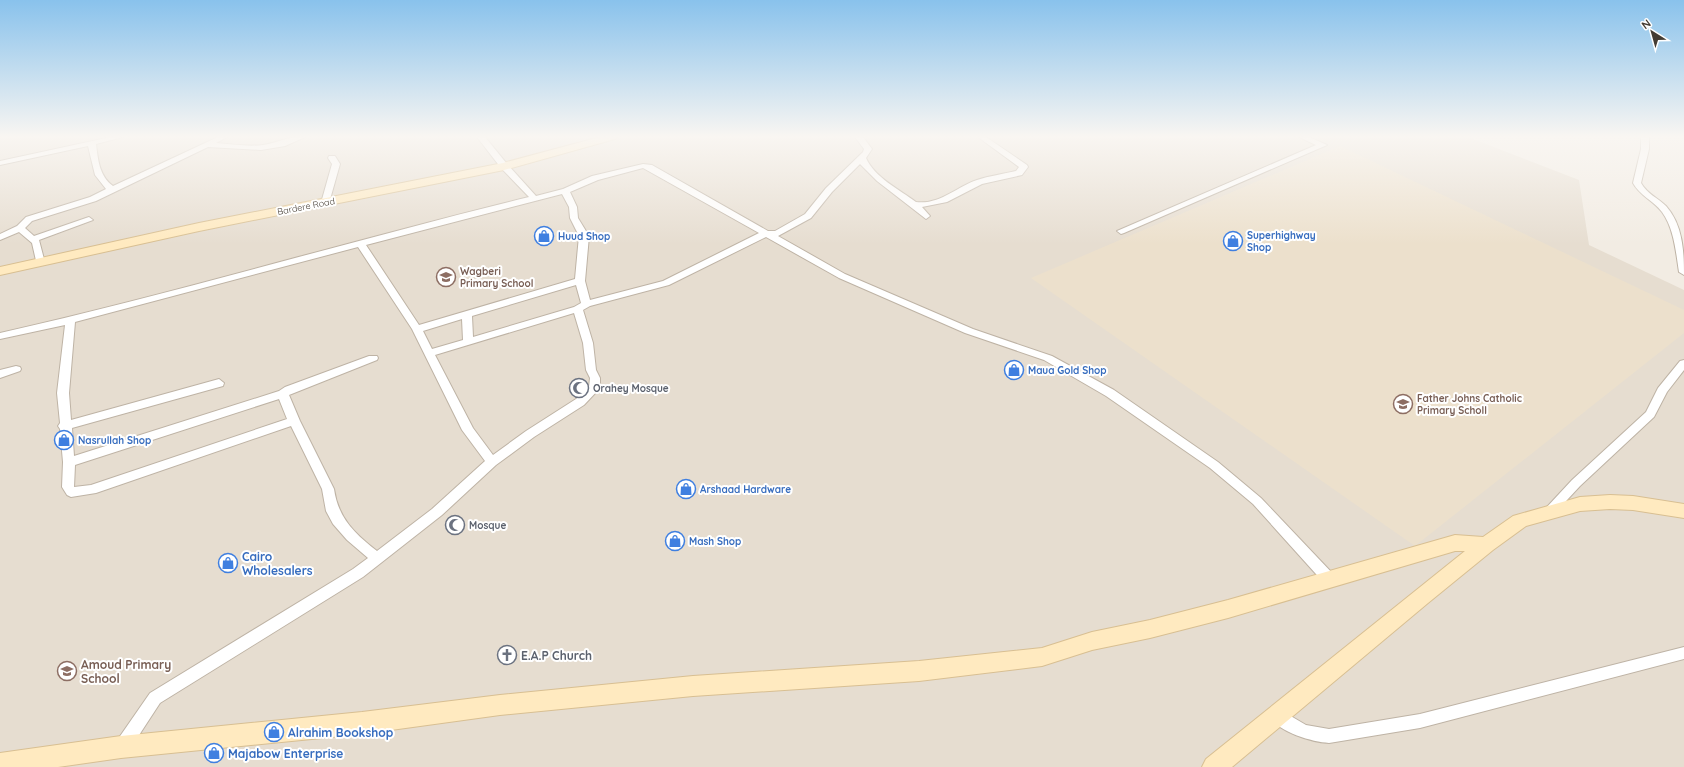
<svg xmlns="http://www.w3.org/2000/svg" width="1684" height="767" viewBox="0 0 1684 767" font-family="Quicksand,sans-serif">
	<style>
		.residential { fill: #e6ddd0 }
		.education { fill: #ece0cc }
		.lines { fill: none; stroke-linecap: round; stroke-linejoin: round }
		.street-casing { stroke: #beb3a5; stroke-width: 2 }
		.secondary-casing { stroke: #d8bf92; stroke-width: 2 }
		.street { fill: #fff; fill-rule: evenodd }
		.secondary { fill: #ffeac0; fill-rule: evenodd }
		.labels { text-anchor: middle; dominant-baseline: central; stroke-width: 4; stroke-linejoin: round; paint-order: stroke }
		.far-street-label { font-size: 9px; fill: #443c33; stroke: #fff }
		.shop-label { font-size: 10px; font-weight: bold; fill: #366cbe; stroke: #fff; text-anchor: start }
		.education-label { font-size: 10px; font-weight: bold; fill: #785e54; stroke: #fff; text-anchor: start }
		.worship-label { font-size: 10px; font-weight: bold; fill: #5b616d; stroke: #fff; text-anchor: start }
		.near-shop-label { font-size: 12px; font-weight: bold; fill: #366cbe; stroke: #fff; text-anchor: start }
		.near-worship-label { font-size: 12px; font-weight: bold; fill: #5b616d; stroke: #fff; text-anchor: start }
		.near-education-label { font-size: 12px; font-weight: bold; fill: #785e54; stroke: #fff; text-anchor: start }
	</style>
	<rect width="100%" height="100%" fill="#f2ece3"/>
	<path class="residential" d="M0,137H1468L1579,180L1589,245L1684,290V767H0Z"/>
	<path class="education" d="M1340,146L1684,310V333L1415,546L1031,278Z"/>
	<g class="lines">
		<g class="street-casing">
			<path id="street" d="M111,137H123L96,144C98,159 99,176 113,186L218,137H227L216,143C231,144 248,147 263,145C277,143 291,135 305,137L285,146L261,150L208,147L96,201L32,221L25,228L34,236L86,218L89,217L93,220L39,240L45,263L43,265H37L32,243L19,232L0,240V234L17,226L26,217L90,197L106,189L95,175L88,146L0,165V161Z
				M477,137H485L507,164L536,196L563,189L592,176L643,164L652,165L768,231H775L805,214L826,188L863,152L864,149L855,137H863L872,149L866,158C874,177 900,190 916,202C940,205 956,187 977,180C989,176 1003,174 1016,171L1019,167L978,137H986L1027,165L1028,167L1022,175L982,184L947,202L922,207L930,216L926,219L877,181L860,164L832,192L811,218L778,236L845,274L973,329L1052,356L1114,390L1218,462L1261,498L1335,576L1337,580L1335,584L1330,586L1325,584L1253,504L1210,468L1106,396L1044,360L965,333L839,278L766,237L669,285L590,306L583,310L593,343L596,370L600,378V388L584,405L534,437L496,465L442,515L363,577L160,703L128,752L122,755L116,752L114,747L116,742L150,693L353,569L368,558L347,540L333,524L326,511L322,489L291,426L96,493L71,497L67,495L62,487L63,462L60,429L58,426L60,423L57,393L65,325L0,339V333C178,293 352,240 529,197L501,168ZM643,168L759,233L663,281L590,300L585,281L589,236L578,218L577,207L570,192L598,180ZM562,194L569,207L570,218L579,236L575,279L419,325L366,245ZM358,247L412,329L462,430L485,461L432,509L377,551C355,534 338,518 334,489L300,421L289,395L377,360L378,358L377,356H369L285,387L279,391L74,456L72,428L223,386L224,383L219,379L71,420L69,393L75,322ZM576,285L581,303L574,307L473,337L472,316ZM574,313L583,343L586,370L590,378L589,387L576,399L526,431L493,455L473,428L435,355ZM462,319L463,340L432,349L423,331ZM279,399L287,419L91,485L74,487L75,465Z
				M1299,137H1309L1327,145L1124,233L1121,234L1117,231L1316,145Z
				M1641,137H1649V149L1641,183C1647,194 1658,198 1666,206C1683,225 1684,252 1684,275L1679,272C1676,253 1674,228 1662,212C1653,200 1640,196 1633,183L1641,149Z
				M329,156H335L340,164L329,203L325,206L321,203L332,164L328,158Z
				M1684,360V370L1667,392L1654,417L1580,486L1554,514L1550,516L1546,514L1544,511L1546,508L1572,480L1646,412L1658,388L1680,361Z
				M16,366L20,367L21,369L20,371L0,378V370Z
				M1684,647V659L1420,728L1329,743C1312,742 1277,732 1269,715L1272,710L1277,708L1306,725L1329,729L1420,714Z"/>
		</g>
		<g class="secondary-casing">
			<path id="secondary" d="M600,137H617L615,139L504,170L199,231L0,275V267L199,223L503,163Z
				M1610,495L1633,496L1684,504V518L1633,510L1610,509L1580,511L1526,526L1493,550L1428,603L1232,767H1202L1206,759L1465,551H1455L1228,618L1150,638L1092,650L1042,666L919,681L693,696L500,715L362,734L121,758L58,767H0V753L121,736L362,712L500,695L693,676L919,661L1042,648L1092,632L1150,620L1228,600L1455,535L1483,537L1513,516L1580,497Z"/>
		</g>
		<use href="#street" class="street"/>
		<use href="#secondary" class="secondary"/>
	</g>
	<linearGradient id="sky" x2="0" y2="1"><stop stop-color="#89c2ec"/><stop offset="0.56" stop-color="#f9f6f2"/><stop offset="1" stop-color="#f9f6f2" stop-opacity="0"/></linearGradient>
	<rect width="1684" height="244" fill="url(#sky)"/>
	<defs>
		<g id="shop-ring" transform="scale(1)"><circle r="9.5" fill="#fff" stroke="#3f7fe0" stroke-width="1.5"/><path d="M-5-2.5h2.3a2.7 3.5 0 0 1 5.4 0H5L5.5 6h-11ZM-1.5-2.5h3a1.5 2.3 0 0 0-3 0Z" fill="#3f7fe0"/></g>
		<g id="school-ring" transform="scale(1)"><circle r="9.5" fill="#fff" stroke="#8d6e63" stroke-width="1.5"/><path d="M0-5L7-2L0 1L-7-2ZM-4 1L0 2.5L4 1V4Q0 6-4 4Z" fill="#8d6e63"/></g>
		<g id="mosque-ring" transform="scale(1)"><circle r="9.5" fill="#fff" stroke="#6b7280" stroke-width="1.5"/><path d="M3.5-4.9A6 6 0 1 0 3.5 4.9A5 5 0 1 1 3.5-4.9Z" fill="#6b7280"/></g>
		<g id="church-ring" transform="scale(1)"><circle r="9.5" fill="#fff" stroke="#6b7280" stroke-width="1.5"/><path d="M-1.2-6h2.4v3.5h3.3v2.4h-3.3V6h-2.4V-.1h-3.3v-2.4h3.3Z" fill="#6b7280"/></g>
	</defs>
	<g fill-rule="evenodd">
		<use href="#shop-ring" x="544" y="236"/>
		<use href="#shop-ring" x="1233" y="241"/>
		<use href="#school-ring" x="446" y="277"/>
		<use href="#shop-ring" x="1014" y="370"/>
		<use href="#mosque-ring" x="579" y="388"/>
		<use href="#school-ring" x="1403" y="404"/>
		<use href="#shop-ring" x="64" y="440"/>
		<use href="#shop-ring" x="686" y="489"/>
		<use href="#mosque-ring" x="455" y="525"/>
		<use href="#shop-ring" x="675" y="541"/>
		<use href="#shop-ring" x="228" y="563"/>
		<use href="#church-ring" x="507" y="655"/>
		<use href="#school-ring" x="67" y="671"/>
		<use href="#shop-ring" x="274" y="732"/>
		<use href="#shop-ring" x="214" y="753"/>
	</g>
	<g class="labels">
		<g class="far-street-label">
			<text transform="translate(306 206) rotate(-11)">Bardere Road</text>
		</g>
		<g class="shop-label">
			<text x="1247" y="235">Superhighway<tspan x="1247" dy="12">Shop</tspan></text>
			<text x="558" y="236">Huud Shop</text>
			<text x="1028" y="370">Maua Gold Shop</text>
			<text x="78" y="440">Nasrullah Shop</text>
			<text x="700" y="489">Arshaad Hardware</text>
			<text x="689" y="541">Mash Shop</text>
		</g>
		<g class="education-label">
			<text x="460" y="271">Wagberi<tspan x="460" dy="12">Primary School</tspan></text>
			<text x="1417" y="398">Father Johns Catholic<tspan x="1417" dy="12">Primary Scholl</tspan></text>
		</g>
		<g class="worship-label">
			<text x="593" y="388">Orahey Mosque</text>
			<text x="469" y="525">Mosque</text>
		</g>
		<g class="near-shop-label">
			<text x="242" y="556">Cairo<tspan x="242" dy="14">Wholesalers</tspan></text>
			<text x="288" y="732">Alrahim Bookshop</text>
			<text x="228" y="753">Majabow Enterprise</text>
		</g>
		<g class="near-worship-label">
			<text x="521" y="655">E.A.P Church</text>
		</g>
		<g class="near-education-label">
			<text x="81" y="664">Amoud Primary<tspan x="81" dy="14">School</tspan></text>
		</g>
	</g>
	<g transform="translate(1652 32) rotate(323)" stroke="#ffffff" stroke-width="3" paint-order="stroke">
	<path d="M0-3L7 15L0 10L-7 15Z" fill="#443c33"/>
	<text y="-6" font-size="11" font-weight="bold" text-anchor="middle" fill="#443c33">N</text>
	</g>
</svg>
